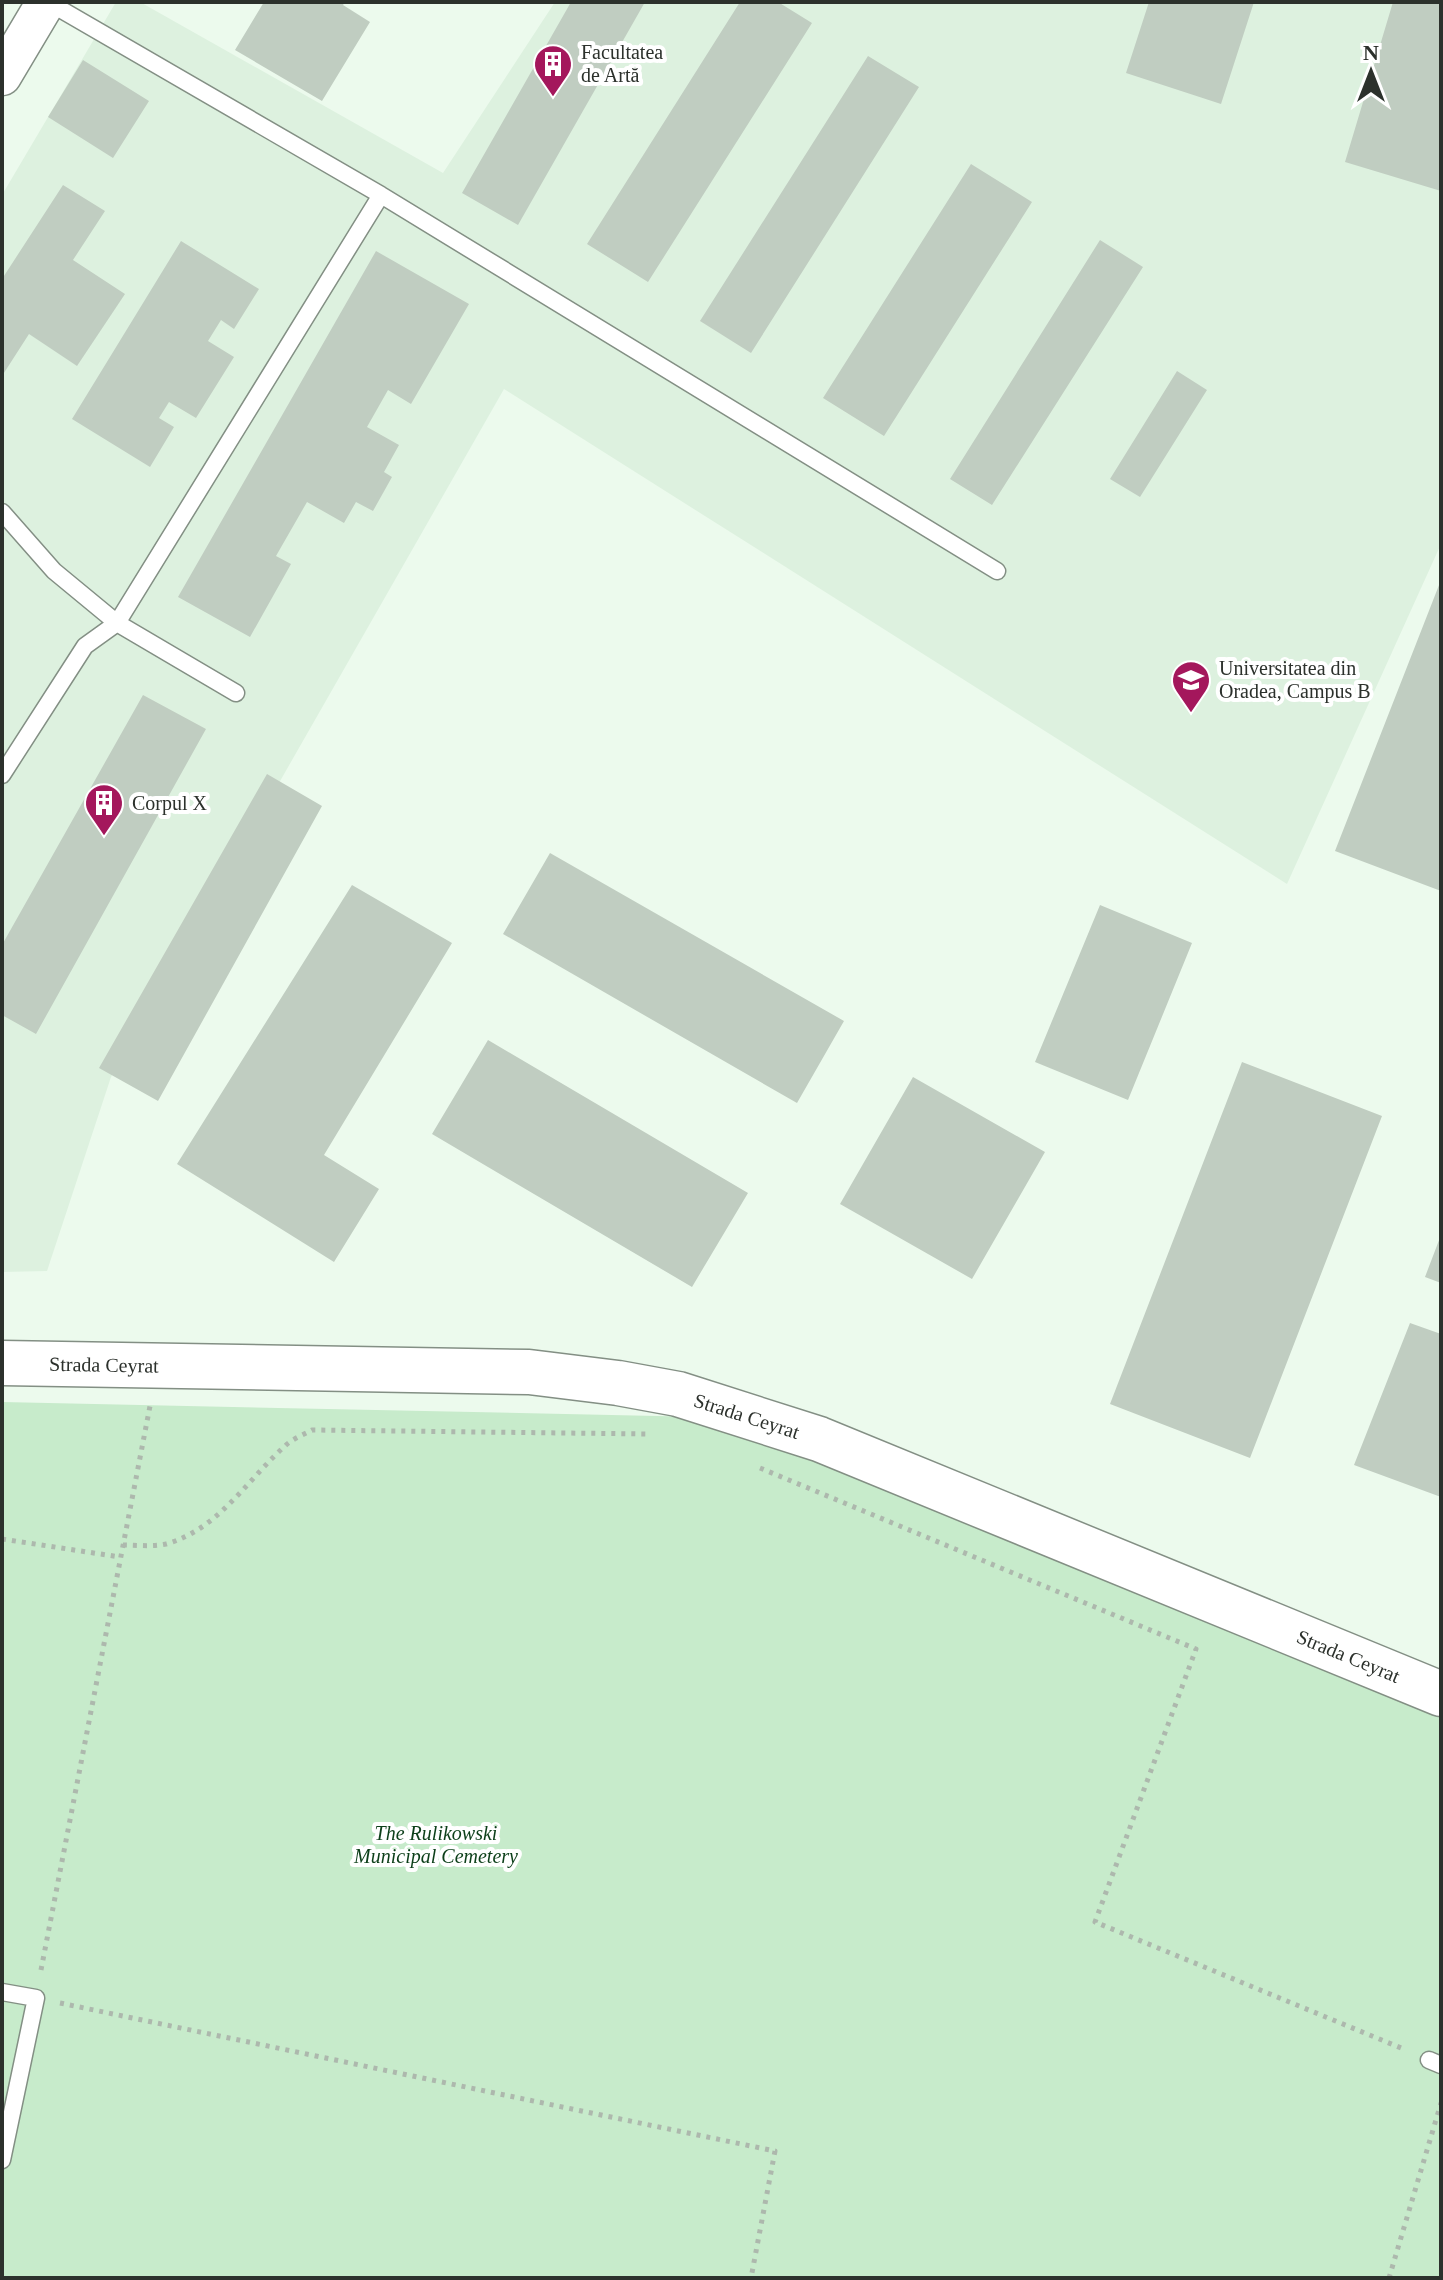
<svg xmlns="http://www.w3.org/2000/svg" width="1443" height="2280" viewBox="0 0 1443 2280" font-family="Georgia,serif">
	<style>
		.built { fill: #ddf1df }
		.green { fill: #c7ebcb }
		.building { fill: #c0cdc1 }
		.lines { fill: none; stroke-linecap: round; stroke-linejoin: round }
		.service-casing { stroke: #838f84; stroke-width: 19 }
		.tertiary-casing { stroke: #838f84; stroke-width: 41 }
		.secondary-casing { stroke: #838f84; stroke-width: 47 }
		.path { stroke: #adb8ad; stroke-width: 5; stroke-dasharray: 4 6; stroke-linecap: butt }
		.service { stroke: #fff; stroke-width: 16 }
		.tertiary { stroke: #fff; stroke-width: 38 }
		.secondary { stroke: #fff; stroke-width: 44 }
		.labels { text-anchor: middle; dominant-baseline: central; stroke-width: 8; stroke-linejoin: round; paint-order: stroke }
		.poi-label { font-size: 20px; fill: #2c312c; stroke: #fff; text-anchor: start }
		.street-label { font-size: 20px; fill: #2c312c; stroke: #fff }
		.park-label { font-size: 20px; font-style: italic; fill: #0c3f19; stroke: #fff }
	</style>
	<rect width="100%" height="100%" fill="#ecfaed"/>
	<path class="built" d="M116,2H140L443,173L555,2H1441V544L1287,884L504,389L111,1077L47,1271L2,1272V195Z"/>
	<path class="green" d="M2,1402L703,1417L1231,1627L1441,1717V2278H2Z"/>
	<path class="building" d="M264,2H345L343,5L370,22L322,101L235,50Z
		M571,2H645L518,225L462,193Z
		M740,2H778L812,23L648,282L587,244Z
		M1149,2H1254L1221,104L1126,73Z
		M1393,2H1441V191L1345,162Z
		M868,56L919,87L751,353L700,321Z
		M83,60L149,101L113,158L48,117Z
		M971,164L1032,202L884,436L823,398Z
		M63,185L105,211L73,260L125,294L77,366L29,334L2,376V279Z
		M1100,240L1143,267L992,505L950,479Z
		M181,241L259,289L234,329L221,320L208,341L234,357L196,418L169,402L159,418L174,427L150,467L72,419Z
		M376,251L469,304L411,404L388,390L367,427L399,445L384,472L392,477L373,511L356,502L344,523L307,502L276,556L291,564L250,637L178,597Z
		M1177,371L1207,390L1140,497L1110,479Z
		M1441,580V891L1335,851Z
		M143,695L206,729L36,1034L2,1015V945Z
		M267,774L322,806L158,1101L99,1068Z
		M550,853L844,1021L797,1103L503,934Z
		M352,885L452,943L324,1155L379,1189L334,1262L177,1164Z
		M1100,905L1192,943L1128,1100L1035,1062Z
		M488,1040L748,1193L692,1287L432,1134Z
		M1242,1062L1382,1116L1250,1458L1110,1404Z
		M913,1077L1045,1152L972,1279L840,1204Z
		M1441,1235V1283L1425,1277Z
		M1410,1323L1441,1334V1497L1354,1465Z"/>
	<g class="lines">
		<g class="service-casing">
			<path id="service" d="M48,2L381,195L997,571
				M2,512L54,571L117,623L236,693
				M2,775L85,646L117,623L381,195
				M2,1992L36,1998L2,2160
				M1429,2060L1441,2065"/>
		</g>
		<g class="tertiary-casing">
			<path id="tertiary" d="M2,76L46,2"/>
		</g>
		<g class="secondary-casing">
			<g id="secondary">
				<path id="s1" d="M2,1363L529,1372L618,1383L678,1394L819,1439L1441,1694"/>
			</g>
		</g>
		<path class="path" d="M760,1468L1196,1649L1095,1922L1406,2050
			M2,1539L120,1557
			M123,1545C137,1545 153,1547 166,1544C219,1529 247,1480 285,1446C292,1439 303,1435 312,1430L649,1434
			M41,1970L150,1406
			M60,2003L775,2151L751,2278
			M1389,2278L1441,2103"/>
		<use href="#service" class="service"/>
		<use href="#tertiary" class="tertiary"/>
		<use href="#secondary" class="secondary"/>
	</g>
	<defs>
		<g id="building-pin" transform="scale(2)"><path d="M0 17L-7.5 6A9.5 9.5 0 1 1 7.5 6Z" fill="#a4175c" stroke="#fff"/><path d="M-4-6H4V6H1V3H-1V6H-4ZM-2.5-4.3h1.7v1.8h-1.7ZM.8-4.3h1.7v1.8H.8ZM-2.5-1h1.7V.8h-1.7ZM.8-1h1.7V.8H.8Z" fill="#fff"/></g>
		<g id="university-pin" transform="scale(2)"><path d="M0 17L-7.5 6A9.5 9.5 0 1 1 7.5 6Z" fill="#a4175c" stroke="#fff"/><path d="M0-5L7-2L0 1L-7-2ZM-4 1L0 2.5L4 1V4Q0 6-4 4Z" fill="#fff"/></g>
	</defs>
	<g fill-rule="evenodd">
		<use href="#building-pin" x="553" y="64"/>
		<use href="#university-pin" x="1191" y="680"/>
		<use href="#building-pin" x="104" y="803"/>
	</g>
	<g class="labels">
		<g class="poi-label">
			<text x="581" y="52">Facultatea<tspan x="581" dy="23">de Artă</tspan></text>
			<text x="1219" y="668">Universitatea din<tspan x="1219" dy="23">Oradea, Campus B</tspan></text>
			<text x="132" y="803">Corpul X</text>
		</g>
		<g class="street-label">
			<text stroke="none"><textPath href="#s1" startOffset="102">Strada Ceyrat</textPath></text>
			<text stroke="none"><textPath href="#s1" startOffset="750">Strada Ceyrat</textPath></text>
			<text stroke="none"><textPath href="#s1" startOffset="1398">Strada Ceyrat</textPath></text>
		</g>
		<g class="park-label">
			<text x="436" y="1833">The Rulikowski<tspan x="436" dy="23">Municipal Cemetery</tspan></text>
		</g>
	</g>
	<rect width="1443" height="2280" fill="none" stroke="#2c312c" stroke-width="8"/>
	<g transform="translate(1371 72)" stroke="#ffffff" stroke-width="6" paint-order="stroke">
	<path d="M0-6L14 30L0 20L-14 30Z" fill="#2c312c"/>
	<text y="-12" font-size="22" font-weight="bold" text-anchor="middle" fill="#2c312c">N</text>
	</g>
</svg>
